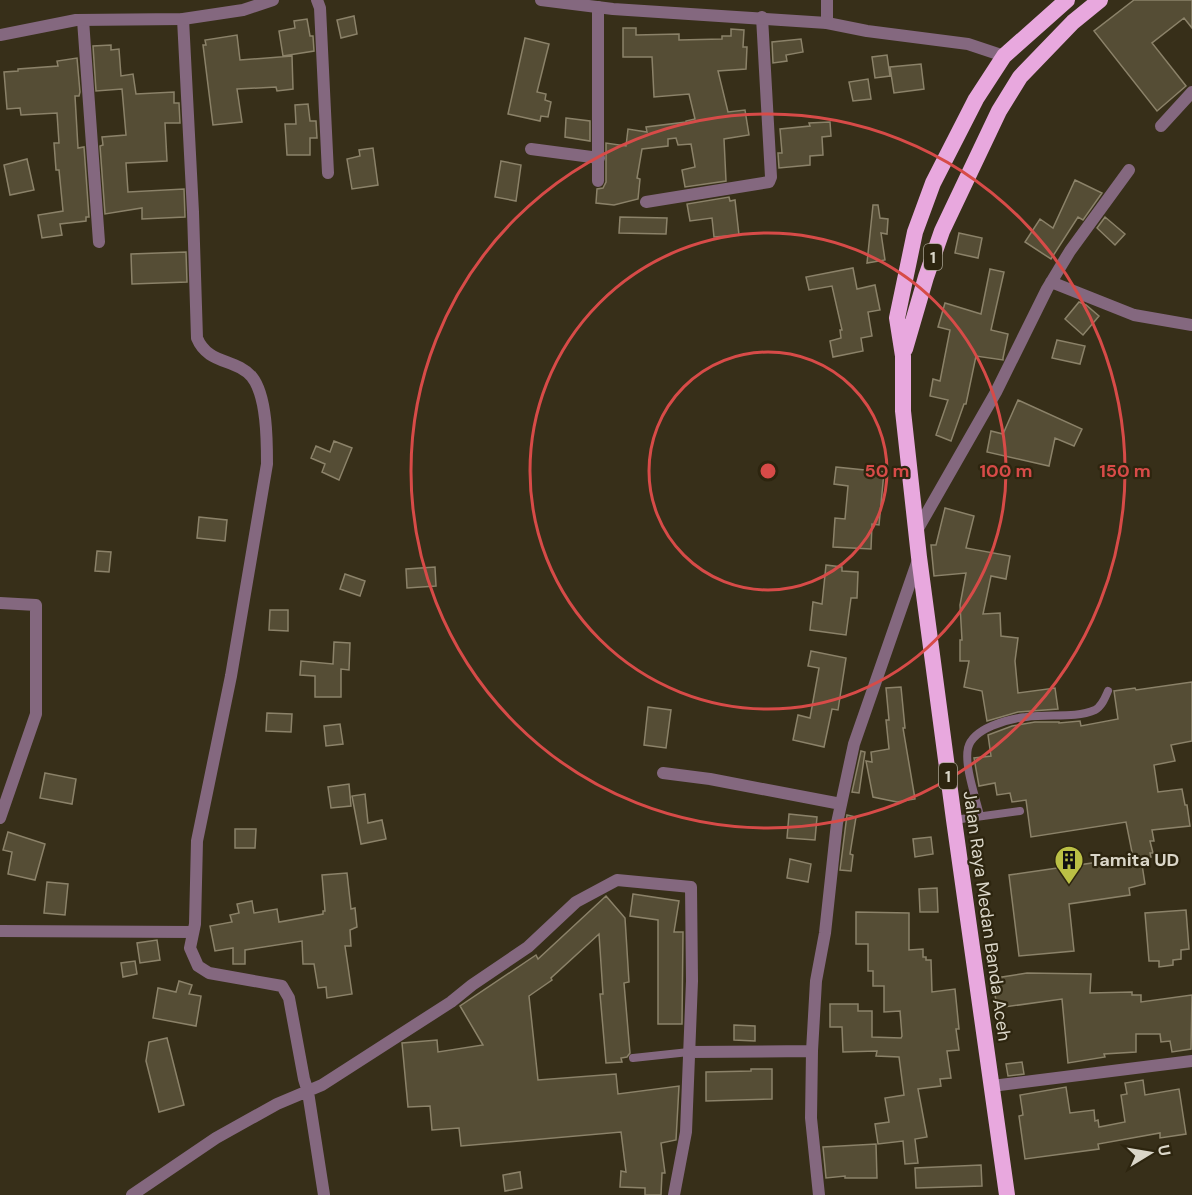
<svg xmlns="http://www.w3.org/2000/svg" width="1192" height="1195" viewBox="0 0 1192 1195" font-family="'DM Sans',sans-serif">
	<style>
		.building { fill: #554d35; stroke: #8b8269; stroke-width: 1.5 }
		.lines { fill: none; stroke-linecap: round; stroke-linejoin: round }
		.service { stroke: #84687f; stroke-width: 8 }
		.minor { stroke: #84687f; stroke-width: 12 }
		.tertiary { stroke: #84687f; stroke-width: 12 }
		.trunk { stroke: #e8a8de; stroke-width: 16 }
		.ring { fill: none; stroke: #d74b48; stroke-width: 3 }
		.labels { text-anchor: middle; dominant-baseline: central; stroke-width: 4.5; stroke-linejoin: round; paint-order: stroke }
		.shield { fill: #2d250f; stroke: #a6a190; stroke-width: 1.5 }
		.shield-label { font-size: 16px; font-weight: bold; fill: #dad6c8 }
		.poi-label { font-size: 18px; font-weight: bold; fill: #dad6c8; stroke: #2d250f; text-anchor: start }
		.street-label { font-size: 18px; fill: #dad6c8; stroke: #2d250f }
		.centre { fill: #d74b48; stroke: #2d250f; stroke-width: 3 }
		.ring-label { font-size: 18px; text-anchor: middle; font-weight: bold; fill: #d74b48; stroke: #2d250f; stroke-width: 4.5; stroke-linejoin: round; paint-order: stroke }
	</style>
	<rect width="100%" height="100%" fill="#372f19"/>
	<path class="building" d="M1134,0H1192V28L1184,18L1152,43L1186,86L1157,111L1094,31Z
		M354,16L357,34L341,38L337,20Z
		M307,19L310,36H313L314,51L283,56L279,31L295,28L294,21Z
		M623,28H636V35L679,34V40L722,39V36H731V29L744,30L743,47H747L746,69L718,71L728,112L745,110L749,135L724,139L726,181L685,187L682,170L695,167L691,144L678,145L676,138L668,139V146L642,149L637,178L640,179L638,199L614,205L596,203L597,189L603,188L606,182V143L626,146L628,129L647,132L646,127L686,122V121L695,119L689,94L654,97L652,57H623Z
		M237,35L240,60L292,56L293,89L277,91L276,87L237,89L242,122L213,125L203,45H206L205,40Z
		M525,38L549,44L537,92L546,94L545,100L551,102L548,117L541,116L540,121L508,114Z
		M801,39L803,52L786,55L787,61L773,63L772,42Z
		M111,45V50L119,49L121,76L133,74L136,94L174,92V103H179L180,123H165L167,161L126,163L128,192L184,189L185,217L142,219V208L105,214L100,146L103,145L102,137L126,135L122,89L96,91L93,46Z
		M887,55L890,76L875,78L872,57Z
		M77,58L80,92L79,96H75L78,148L84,147L89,217H86V221L60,224L62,235L42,238L38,215L63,211L59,170H56L54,143H59L57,113L21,115L20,108L7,109L4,72L18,71V69L58,66L57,61Z
		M921,64L924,89L894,93L890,67Z
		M868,79L871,99L853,101L849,82Z
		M308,104L310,121H316L317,138H310V155H287L285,124H296L295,105Z
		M566,118L590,121V141L565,137Z
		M830,122L831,136L822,137L823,155L810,156V165L779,168L778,153H782L780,129L810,126L809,123Z
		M373,148L378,185L352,189L347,159L360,156L359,150Z
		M27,159L34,190L10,195L4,165Z
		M501,161L521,165L516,201L495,197Z
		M1075,180L1102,193L1083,220L1078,217L1051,259L1025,242L1040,219L1053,228Z
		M729,197L730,201L735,200L739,235L714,237L712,218L690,221L687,204Z
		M873,205H878L880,218L888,219L887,234L881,233L885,260L867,263Z
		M620,217L667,218L666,234L619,233Z
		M1105,217L1125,234L1115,245L1097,228Z
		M959,233L982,238L978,258L955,253Z
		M186,252L187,282L132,284L131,254Z
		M853,268L857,289L875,285L880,310L868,312L872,336L861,338L863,351L833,357L830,341L841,338L840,330H842L832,286L809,290L806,277Z
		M990,269L1004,272L991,330L1008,334L1003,358V360L976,356L966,404H964L951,441L936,435L948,400L930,396L933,379L940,381L950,330L938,327L945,303L981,314Z
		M1079,302L1086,305L1099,316L1083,335L1065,319Z
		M1057,340L1085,346L1080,364L1052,358Z
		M1018,400L1082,429L1074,446L1055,438L1049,466L987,452L991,431L1003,434Z
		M334,441L352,448L339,480L322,472L325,464L311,458L316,446L330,452Z
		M836,467L884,472L879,525L872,524L871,549L833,547L835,518L845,519L848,486L834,484Z
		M945,508L974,516L966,548L1010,556L1006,579L991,576L983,614L1000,613L1001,636L1018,638L1015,661L1018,693L1055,688L1058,709L1018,712L987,721L982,691L964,687L969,661H960V640H962L960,605L966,573L934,576L931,545H936Z
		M199,517L227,520L225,541L197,538Z
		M97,551L111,552L109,572L95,571Z
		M826,565L842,567V571L858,572L857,598H851L846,635L810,630L813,602L822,604Z
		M435,567L436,586L407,588L406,569Z
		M345,574L365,581L360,596L340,589Z
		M270,610H288V631L269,630Z
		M334,642L350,643L349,670L341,669V697H315V676L300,675L301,661L333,664Z
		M811,651L846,658L838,710L832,709L824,747L793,740L798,715L810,718L819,668L808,666Z
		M1192,682V741L1171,745L1175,761L1154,765L1158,792L1182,789L1185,805H1187L1190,826L1152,830L1154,841H1150L1153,853H1150L1151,857L1141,858L1145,884L1129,888L1130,895L1069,904L1074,951L1019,956L1009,875L1133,857L1126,822L1031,837L1026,800L1012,802L1010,793L997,795L995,783L979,786L974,758L991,756L988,735L1012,726L1035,722H1059V723L1080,721L1081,726L1118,719L1114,691L1135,688L1136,690Z
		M901,687L905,728H903L915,799L897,802L873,797L866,761L872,762L871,752L889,749L886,720H889L886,688Z
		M648,707L671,710L666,748L644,745Z
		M267,713L292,714L291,732L266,731Z
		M340,724L343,744L326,746L324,726Z
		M861,751L865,752L859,793L852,792Z
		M45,773L76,779L72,804L40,798Z
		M349,784L351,806L331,808L328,787Z
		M365,794L368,823L382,820L386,839L361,844L352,796Z
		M789,814L817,817L815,840L787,838Z
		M847,815L856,817L850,854L853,855L851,871L840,870Z
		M235,829H256L255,848H235Z
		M8,832L45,844L35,880L8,874L12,852L3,850Z
		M931,837L933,854L915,857L913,839Z
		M790,859L811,864L808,882L787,878Z
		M347,873L351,909L355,908L357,927L350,930L351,946H345L352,994L327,998L326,987L318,988L314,964H303L302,941L245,950V964H233V948L215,951L210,926L232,922L230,915L239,913L237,904L252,901L254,913L277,909L279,922L323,914V911H325L322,875Z
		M47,882L68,884L65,915L44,913Z
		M937,888L938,912H920L919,889Z
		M633,894L679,901L674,932H683L682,1024H658V920L630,916Z
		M606,896L625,918L629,982L624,983L630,1053L627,1057L621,1058L622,1062L606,1063L600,994H603L599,934L551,978L552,980L529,996L538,1080L616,1074L618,1094L679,1086L676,1140L661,1143L665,1173H662L661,1195H645V1188L620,1187L621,1171L626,1172L621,1132L461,1146L459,1128L432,1130L430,1106L408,1107L402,1043L437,1040L438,1052L483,1045L460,1006L536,955L538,959Z
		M1186,910L1189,949L1181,950V959L1173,960V965L1159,967V961H1149L1145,913Z
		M856,912L909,913V950L923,949V957H926V960H931L932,992L955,989L959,1029H956L959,1050L947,1051L951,1078L940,1079L941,1086L918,1089L927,1137L915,1139L918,1163L905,1164L903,1141L878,1144L875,1124L889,1122L885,1098L904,1095L899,1057L876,1056L877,1051L843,1052L842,1027H830V1004H858V1011H872V1037L901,1038L902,1036L900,1011L884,1012V986H873V971H868V944H856Z
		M157,940L160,960L140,963L137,943Z
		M135,961L137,974L123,977L121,963Z
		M1027,973L1091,974L1090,993L1132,992V995H1141V1002L1192,995L1191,1049L1172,1052L1170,1041L1161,1042L1160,1034H1136V1052L1104,1054L1105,1057L1068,1063L1062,999L997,1008L994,988H997L996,978Z
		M179,981L192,985L189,994L201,996L196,1026L153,1018L158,988L176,992Z
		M734,1025L755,1026V1041L734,1040Z
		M167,1038L184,1105L159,1112L146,1061L149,1042Z
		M1022,1062L1024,1074L1008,1076L1006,1064Z
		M751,1069H772V1099L706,1101V1072L751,1071Z
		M1143,1080L1145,1095L1179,1089L1186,1134L1160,1138V1133L1098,1144L1099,1149L1025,1159L1019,1116L1023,1115L1020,1095L1066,1087L1070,1113L1094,1110L1095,1121L1098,1120L1099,1127L1125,1122L1121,1095L1127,1094L1125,1083Z
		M876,1144L877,1178H845V1176L826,1178L823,1147Z
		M981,1165L982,1186L916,1188L915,1168Z
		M520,1172L522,1188L505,1191L503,1175Z"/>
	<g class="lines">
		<path class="service" d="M980,816C976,798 964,766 968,748C973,728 1008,719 1026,717C1048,713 1074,719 1095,710C1102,706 1105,698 1108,691
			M954,820L1020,811
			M633,1058L689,1052"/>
		<path class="minor" d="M317,0L320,8L328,173
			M827,0V23
			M598,7V181
			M183,19L193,212L197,338C208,365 236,358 252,377C267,396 267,441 267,464L231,676L197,841L195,924L190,948L198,966L209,973L282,986L289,998L304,1079L308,1092L324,1195
			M83,20L99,242
			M1161,126L1192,92
			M531,149L599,158
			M646,202L769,182L771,177L762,17
			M1051,282L1134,315L1192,325
			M916,532L996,392L1047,289L1070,251L1129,170
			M0,603L36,605V714L0,818
			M663,773L710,779L841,804
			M0,931L193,932
			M689,1052L812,1051
			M992,1086L1192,1061
			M132,1195L216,1138L277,1104L322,1085L451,1002L472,985L528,947L576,902L617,880L691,887L692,981L686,1132L674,1195
			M819,1195L811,1118L812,1051L816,981L825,933L837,823L854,744L918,560"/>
		<path class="tertiary" d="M541,0L613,9L827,23L867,31L968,44L1004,56
			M0,35L76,20L183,19L243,10L273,0"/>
		<path class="trunk" d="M905,349L926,277L942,231L999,111L1020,77L1073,22L1100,0
			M1007,1195L954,820L919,557L903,411V356L897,318L915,232L933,183L976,99L1004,56L1067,0"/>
	</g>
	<g class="ring">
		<circle cx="768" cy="471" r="119"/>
		<circle cx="768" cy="471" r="238"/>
		<circle cx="768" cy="471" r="357"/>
	</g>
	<defs>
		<g id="building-pin" transform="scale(1.5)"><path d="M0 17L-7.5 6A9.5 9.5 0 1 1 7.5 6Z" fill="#bbc045" stroke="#2d250f"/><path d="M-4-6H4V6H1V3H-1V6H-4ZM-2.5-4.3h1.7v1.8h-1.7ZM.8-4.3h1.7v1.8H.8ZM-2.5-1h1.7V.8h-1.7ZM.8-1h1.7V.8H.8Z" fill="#111"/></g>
	</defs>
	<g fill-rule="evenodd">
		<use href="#building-pin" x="1069" y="860"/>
	</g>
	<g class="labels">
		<g class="shield">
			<rect x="924" y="244" width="18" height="26" rx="4.5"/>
			<rect x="939" y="763" width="18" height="26" rx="4.5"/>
		</g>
		<g class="shield-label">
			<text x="933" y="257">1</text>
			<text x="948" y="776">1</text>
		</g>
		<g class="poi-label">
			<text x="1090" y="860">Tamita UD</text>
		</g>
		<g class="street-label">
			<text transform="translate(987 916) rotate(82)">Jalan Raya Medan Banda Aceh</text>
		</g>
	</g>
	<circle cx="768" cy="471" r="9" class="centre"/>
	<g class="ring-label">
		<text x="887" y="477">50 m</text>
		<text x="1006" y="477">100 m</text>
		<text x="1125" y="477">150 m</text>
	</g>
	<g transform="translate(1150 1153) rotate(79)" stroke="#2d250f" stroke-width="4.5" paint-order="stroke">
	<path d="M0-4.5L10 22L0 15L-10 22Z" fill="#dad6c8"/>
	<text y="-9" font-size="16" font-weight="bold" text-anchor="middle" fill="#dad6c8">U</text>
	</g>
</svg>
